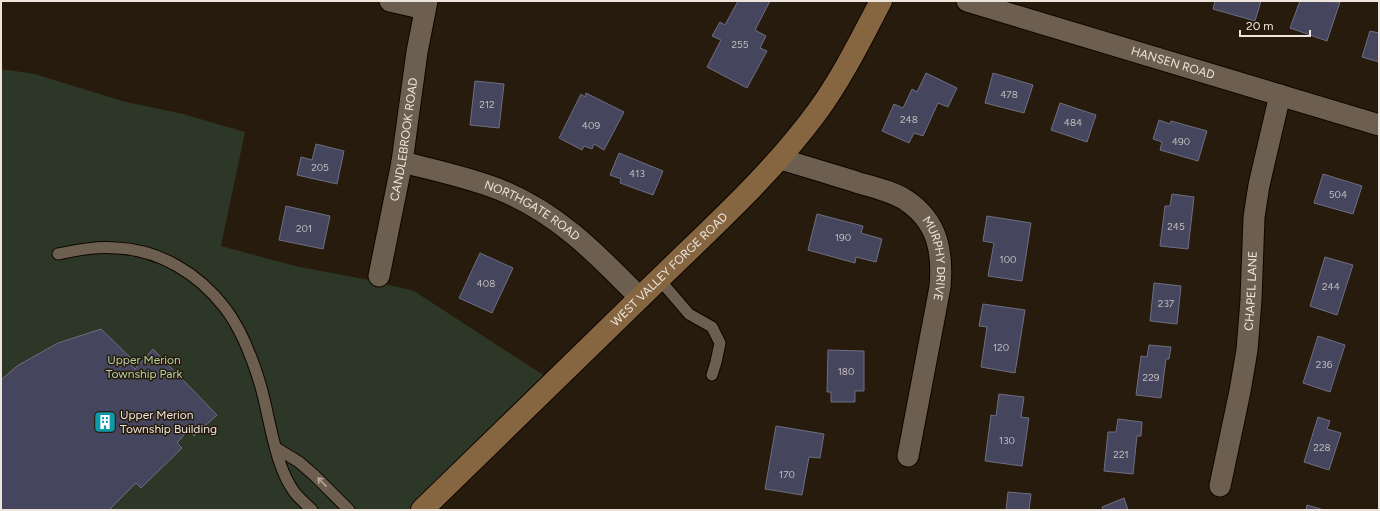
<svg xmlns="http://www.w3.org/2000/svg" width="1380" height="511" viewBox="0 0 1380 511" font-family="Figtree,sans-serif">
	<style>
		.green { fill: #2d3727 }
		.building { fill: #45455d; stroke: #6e6e82 }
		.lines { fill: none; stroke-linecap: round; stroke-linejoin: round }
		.lane-casing { stroke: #0f0500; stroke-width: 13 }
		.street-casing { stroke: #0f0500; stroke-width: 23 }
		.secondary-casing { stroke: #0f0500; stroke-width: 24 }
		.lane { stroke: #6d5f4f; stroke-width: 11 }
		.street { stroke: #6d5f4f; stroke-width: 21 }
		.secondary { stroke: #866541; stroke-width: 22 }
		.oneway { stroke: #b3a99d }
		.labels { text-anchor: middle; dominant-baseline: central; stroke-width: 3; stroke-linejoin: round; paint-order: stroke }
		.number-label { font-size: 10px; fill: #c3bdbc }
		.street-label { font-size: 12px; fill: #ede5dc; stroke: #261b0c }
		.park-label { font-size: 12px; fill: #b4d2a4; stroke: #261b0c }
		.poi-label { font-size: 12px; fill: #ede5dc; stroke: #261b0c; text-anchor: start }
	</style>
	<rect width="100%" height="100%" fill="#261b0c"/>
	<path class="green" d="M1,69L35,74L122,101L183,114L245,132L221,246L295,266L369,280L414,291L554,382L422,510H1Z"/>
	<path class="building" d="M738,1H770L755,30L766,36L760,48L767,51L747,88L707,67L721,40L712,36L720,22L725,25Z
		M1215,1H1261L1255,21L1213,9Z
		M1300,1L1340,2L1327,41L1290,28Z
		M1370,31L1379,33V62L1362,57Z
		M926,73L957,88L948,107L938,103L923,136L914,133L909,143L882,131L894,104L903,108L912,89L917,92Z
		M993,73L1033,85L1024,113L985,103Z
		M475,81L504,84L499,128L470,125Z
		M586,93L624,112L604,150L594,144L592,149L584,146L582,150L559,138L581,94L585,97Z
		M1060,103L1096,115L1087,142L1051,130Z
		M1159,120L1170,124L1171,121L1207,131L1198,161L1160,150L1162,142L1153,139Z
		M316,144L344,151L337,184L297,175L301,157L312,160Z
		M619,153L663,171L653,195L620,183L621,179L610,175Z
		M1323,174L1362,186L1353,214L1314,203Z
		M1172,194L1194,197L1188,249L1160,246L1165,206H1170Z
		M286,206L330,216L323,249L279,240Z
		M817,214L863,226L861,233L882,239L876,262L856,257L855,263L808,250Z
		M987,216L1031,223L1022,281L988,276L994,243L983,241Z
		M480,253L513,268L492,313L459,298Z
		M1325,257L1353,265L1337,315L1310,306Z
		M1154,283L1181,286L1177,324L1150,321Z
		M983,304L1025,310L1015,373L981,367L987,327L979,326Z
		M101,329L135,362L131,365L135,369L153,349L217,415L194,436L189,429L177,443L182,448L141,488L136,483L109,510H1V380L17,366L58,343Z
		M1318,336L1345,345L1330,392L1303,383Z
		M1149,345L1171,347L1169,359H1166L1161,398L1136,395L1141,356L1147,357Z
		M828,350L864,351V391H855V402H831V392H827Z
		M999,394L1024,397L1021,417L1029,418L1022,466L985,461L991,415L996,416Z
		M1318,417L1330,421L1327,429L1341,433L1329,470L1304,462Z
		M1118,419L1142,422L1141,436H1137L1133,474L1104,471L1108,432H1116Z
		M776,426L824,434L820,458L809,457L802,495L765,489Z
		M1008,492L1031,494L1029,510H1006Z
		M1124,498L1128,510H1103L1102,507Z
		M1307,505L1324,510H1306Z"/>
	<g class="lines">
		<g class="lane-casing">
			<path id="lane" d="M58,254C78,250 97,246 117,248C160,250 199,274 225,308C242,330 253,360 261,387C270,419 275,467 295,493C300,499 307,505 312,510
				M659,279L689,314L712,327L720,343L716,362L712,375
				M276,448L299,462L314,475L349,510"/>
		</g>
		<g class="street-casing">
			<g id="street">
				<path d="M390,1L425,9"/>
				<path id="s1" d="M967,1L1379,125"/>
				<path id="s2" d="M780,159C805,166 830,174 856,182C872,187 893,191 907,201C938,222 943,252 940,287L908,456"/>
				<path id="s3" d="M402,162C434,170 467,177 498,189C557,212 597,254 640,298"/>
				<path id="s4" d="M379,276L402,162L417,52L427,1"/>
				<path id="s5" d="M1220,486L1240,391L1247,350L1251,300L1254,217L1259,185L1280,95"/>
			</g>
		</g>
		<g class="secondary-casing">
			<g id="secondary">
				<path id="s6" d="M422,510C499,435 576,360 653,285C709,230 770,176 817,112C842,78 861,39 881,1"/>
			</g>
		</g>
		<use href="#lane" class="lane"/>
		<use href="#street" class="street"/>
		<use href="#secondary" class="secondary"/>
	</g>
	<defs><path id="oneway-shaft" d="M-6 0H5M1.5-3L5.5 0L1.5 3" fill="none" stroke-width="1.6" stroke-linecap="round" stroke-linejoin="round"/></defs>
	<use class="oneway" href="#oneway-shaft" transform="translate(322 482) rotate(-135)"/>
	<defs>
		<g id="building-square" transform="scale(1.15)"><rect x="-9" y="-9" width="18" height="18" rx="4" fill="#0f9aa8" stroke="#261b0c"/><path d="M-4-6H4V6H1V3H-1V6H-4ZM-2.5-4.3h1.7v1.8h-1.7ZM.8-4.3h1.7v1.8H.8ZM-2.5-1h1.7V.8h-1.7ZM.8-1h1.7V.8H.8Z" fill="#fff"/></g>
	</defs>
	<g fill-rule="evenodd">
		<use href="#building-square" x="105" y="422"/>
	</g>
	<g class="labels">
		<g class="number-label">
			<text x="740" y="44">255</text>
			<text x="1009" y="94">478</text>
			<text x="487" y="104">212</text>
			<text x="909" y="119">248</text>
			<text x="1073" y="122">484</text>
			<text x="591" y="125">409</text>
			<text x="1181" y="141">490</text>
			<text x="320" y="167">205</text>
			<text x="637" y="173">413</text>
			<text x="1338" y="194">504</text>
			<text x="1176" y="226">245</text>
			<text x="304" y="228">201</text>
			<text x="843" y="237">190</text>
			<text x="1008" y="259">100</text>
			<text x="486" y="283">408</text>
			<text x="1331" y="286">244</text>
			<text x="1166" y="303">237</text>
			<text x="1001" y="347">120</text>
			<text x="1324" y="364">236</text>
			<text x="846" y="371">180</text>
			<text x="1151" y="377">229</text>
			<text x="1007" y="440">130</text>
			<text x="1322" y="447">228</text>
			<text x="1121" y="454">221</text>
			<text x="787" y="474">170</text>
		</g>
		<g class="street-label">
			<text stroke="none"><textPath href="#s1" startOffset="215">HANSEN ROAD</textPath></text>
			<text stroke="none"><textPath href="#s4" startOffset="139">CANDLEBROOK ROAD</textPath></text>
			<text stroke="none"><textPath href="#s3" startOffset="140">NORTHGATE ROAD</textPath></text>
			<text stroke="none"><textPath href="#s2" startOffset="202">MURPHY DRIVE</textPath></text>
			<text stroke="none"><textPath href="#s6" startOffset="345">WEST VALLEY FORGE ROAD</textPath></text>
			<text stroke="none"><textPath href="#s5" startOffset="198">CHAPEL LANE</textPath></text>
		</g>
		<g class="park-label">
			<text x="144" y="360">Upper Merion<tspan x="144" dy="14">Township Park</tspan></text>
		</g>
		<g class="poi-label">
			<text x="120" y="415">Upper Merion<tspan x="120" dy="14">Township Building</tspan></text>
		</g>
	</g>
	<rect width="1380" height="511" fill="none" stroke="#ede5dc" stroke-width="4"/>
	<path d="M1240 30v6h70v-6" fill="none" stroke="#ede5dc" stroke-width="2"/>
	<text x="1246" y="30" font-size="12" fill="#ede5dc" stroke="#261b0c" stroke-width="3" paint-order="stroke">20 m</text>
</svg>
